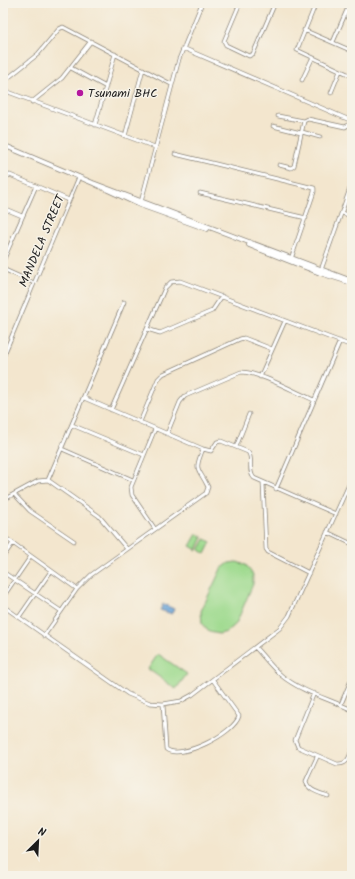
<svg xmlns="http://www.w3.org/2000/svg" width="355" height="879" viewBox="0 0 355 879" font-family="Kalam,sans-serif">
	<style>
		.park { fill: #9eda8e; stroke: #5d7b55 }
		.water { fill: #66a1d6; stroke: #415e79 }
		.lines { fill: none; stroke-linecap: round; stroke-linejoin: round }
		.minor-casing { stroke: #888175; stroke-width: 4.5 }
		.major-casing { stroke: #888175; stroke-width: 5.5 }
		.minor { stroke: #fff; stroke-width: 3 }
		.major { stroke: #fff; stroke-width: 4 }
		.poi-dot { fill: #b5179e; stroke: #f7f3e8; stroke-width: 1.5 }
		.labels { text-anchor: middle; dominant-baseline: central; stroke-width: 3; stroke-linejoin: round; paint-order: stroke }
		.poi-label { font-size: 12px; fill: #1c1c1c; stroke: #f7f3e8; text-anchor: start }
		.street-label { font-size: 12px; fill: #1c1c1c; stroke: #f7f3e8 }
	</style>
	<rect width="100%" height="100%" fill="#f7f3e8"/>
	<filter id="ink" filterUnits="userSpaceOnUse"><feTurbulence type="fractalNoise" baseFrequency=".025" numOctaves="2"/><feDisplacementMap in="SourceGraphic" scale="8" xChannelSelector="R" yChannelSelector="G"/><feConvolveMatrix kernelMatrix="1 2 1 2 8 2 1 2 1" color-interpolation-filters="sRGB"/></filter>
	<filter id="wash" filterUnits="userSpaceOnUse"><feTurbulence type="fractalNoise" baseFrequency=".012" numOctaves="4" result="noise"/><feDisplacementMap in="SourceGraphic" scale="16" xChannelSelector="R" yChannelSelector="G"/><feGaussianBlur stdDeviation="0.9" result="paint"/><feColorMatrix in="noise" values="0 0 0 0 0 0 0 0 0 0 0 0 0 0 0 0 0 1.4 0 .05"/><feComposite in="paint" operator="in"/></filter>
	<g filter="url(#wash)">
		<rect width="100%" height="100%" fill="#f3e6ce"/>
		<path class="park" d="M197,534L203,537L197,550L190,546Z
			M205,539L211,542L205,554L199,550Z
			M237,562L246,565L253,575V584L236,624L227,632L219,634L209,632L202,624L201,611L221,569L229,563Z
			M158,654L187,674L176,689L148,669Z"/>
		<path class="water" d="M163,604L174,609L172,614L160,610Z"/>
	</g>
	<g filter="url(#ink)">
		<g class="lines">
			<g class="minor-casing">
				<path id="minor" d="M240,3L224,41L226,45L249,56L253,54L275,3
					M316,3L297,50L352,76
					M304,30L352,51
					M333,42L350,3
					M183,48L352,121
					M71,68L106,87
					M302,80L312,59
					M3,82L38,54L59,29L63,27L171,84
					M3,90L155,147
					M331,93L340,71
					M32,102L62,78L91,41
					M278,116L304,121L308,119L345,127L352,123
					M95,125L115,54
					M273,126L301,133
					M302,132L320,137
					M125,136L143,69
					M175,154L314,188V192L291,259
					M279,165L291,168L294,166L304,121
					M3,177L10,175L69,200
					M200,193L306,218
					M141,202L179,59L202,3
					M3,208L22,216
					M342,213L352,216
					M3,261L36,186
					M3,269L34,283
					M321,270L352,183
					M147,329L160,333L212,311L222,296
					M3,357L79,177
					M260,377L285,321
					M84,398L203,449L211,451L217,442L221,441L248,452C254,459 247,471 254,478L336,514
					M111,410L165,288L171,282L180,281L352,346
					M140,422L158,379L163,374L240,339L244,338L272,349
					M72,425L144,455
					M167,434L180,402L185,396L241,372C259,372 295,392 314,400
					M236,447L249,414
					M62,449L133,480
					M48,480L124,302
					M263,483L266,549L268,552L309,573
					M276,489L340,341
					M14,494L30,511L74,541
					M3,500L38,481L48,480L99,516L127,549
					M155,529L132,495L131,487L155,429
					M327,532L352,544
					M3,536L77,589
					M3,557L13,543
					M3,572L61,611
					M3,597L31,556
					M3,606L128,694L150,703L163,704L181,701L192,695L280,628L289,616L352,478
					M19,617L51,571
					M44,636L77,589L91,575L206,493L208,487C199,467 193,473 203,449
					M255,647C264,657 272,668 282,676C302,692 329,699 352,710
					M314,693L295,740L298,747L337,764C347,765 349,758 352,750
					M163,704L166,749C180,761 235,733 239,716L213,680
					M341,704L352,678
					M317,757L306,781C308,791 320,793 328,796"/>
			</g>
			<g class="major-casing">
				<path id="major" d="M3,145L93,183L352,281
					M95,184L140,205L207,229
					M249,245L320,273L352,283"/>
			</g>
			<use href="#minor" class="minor"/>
			<use href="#major" class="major"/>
		</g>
	</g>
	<circle class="poi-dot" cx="80" cy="93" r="4"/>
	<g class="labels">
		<g class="poi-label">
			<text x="88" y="93">Tsunami BHC</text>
		</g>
		<g class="street-label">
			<text transform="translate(42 241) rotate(-67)">MANDELA STREET</text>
		</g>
	</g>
	<rect width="355" height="879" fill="none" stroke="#f7f3e8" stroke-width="16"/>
	<g transform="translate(38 841) rotate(24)" stroke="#f7f3e8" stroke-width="3" paint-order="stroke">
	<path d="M0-3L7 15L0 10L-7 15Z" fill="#1c1c1c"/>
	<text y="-6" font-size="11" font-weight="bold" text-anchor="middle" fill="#1c1c1c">N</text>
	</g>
</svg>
